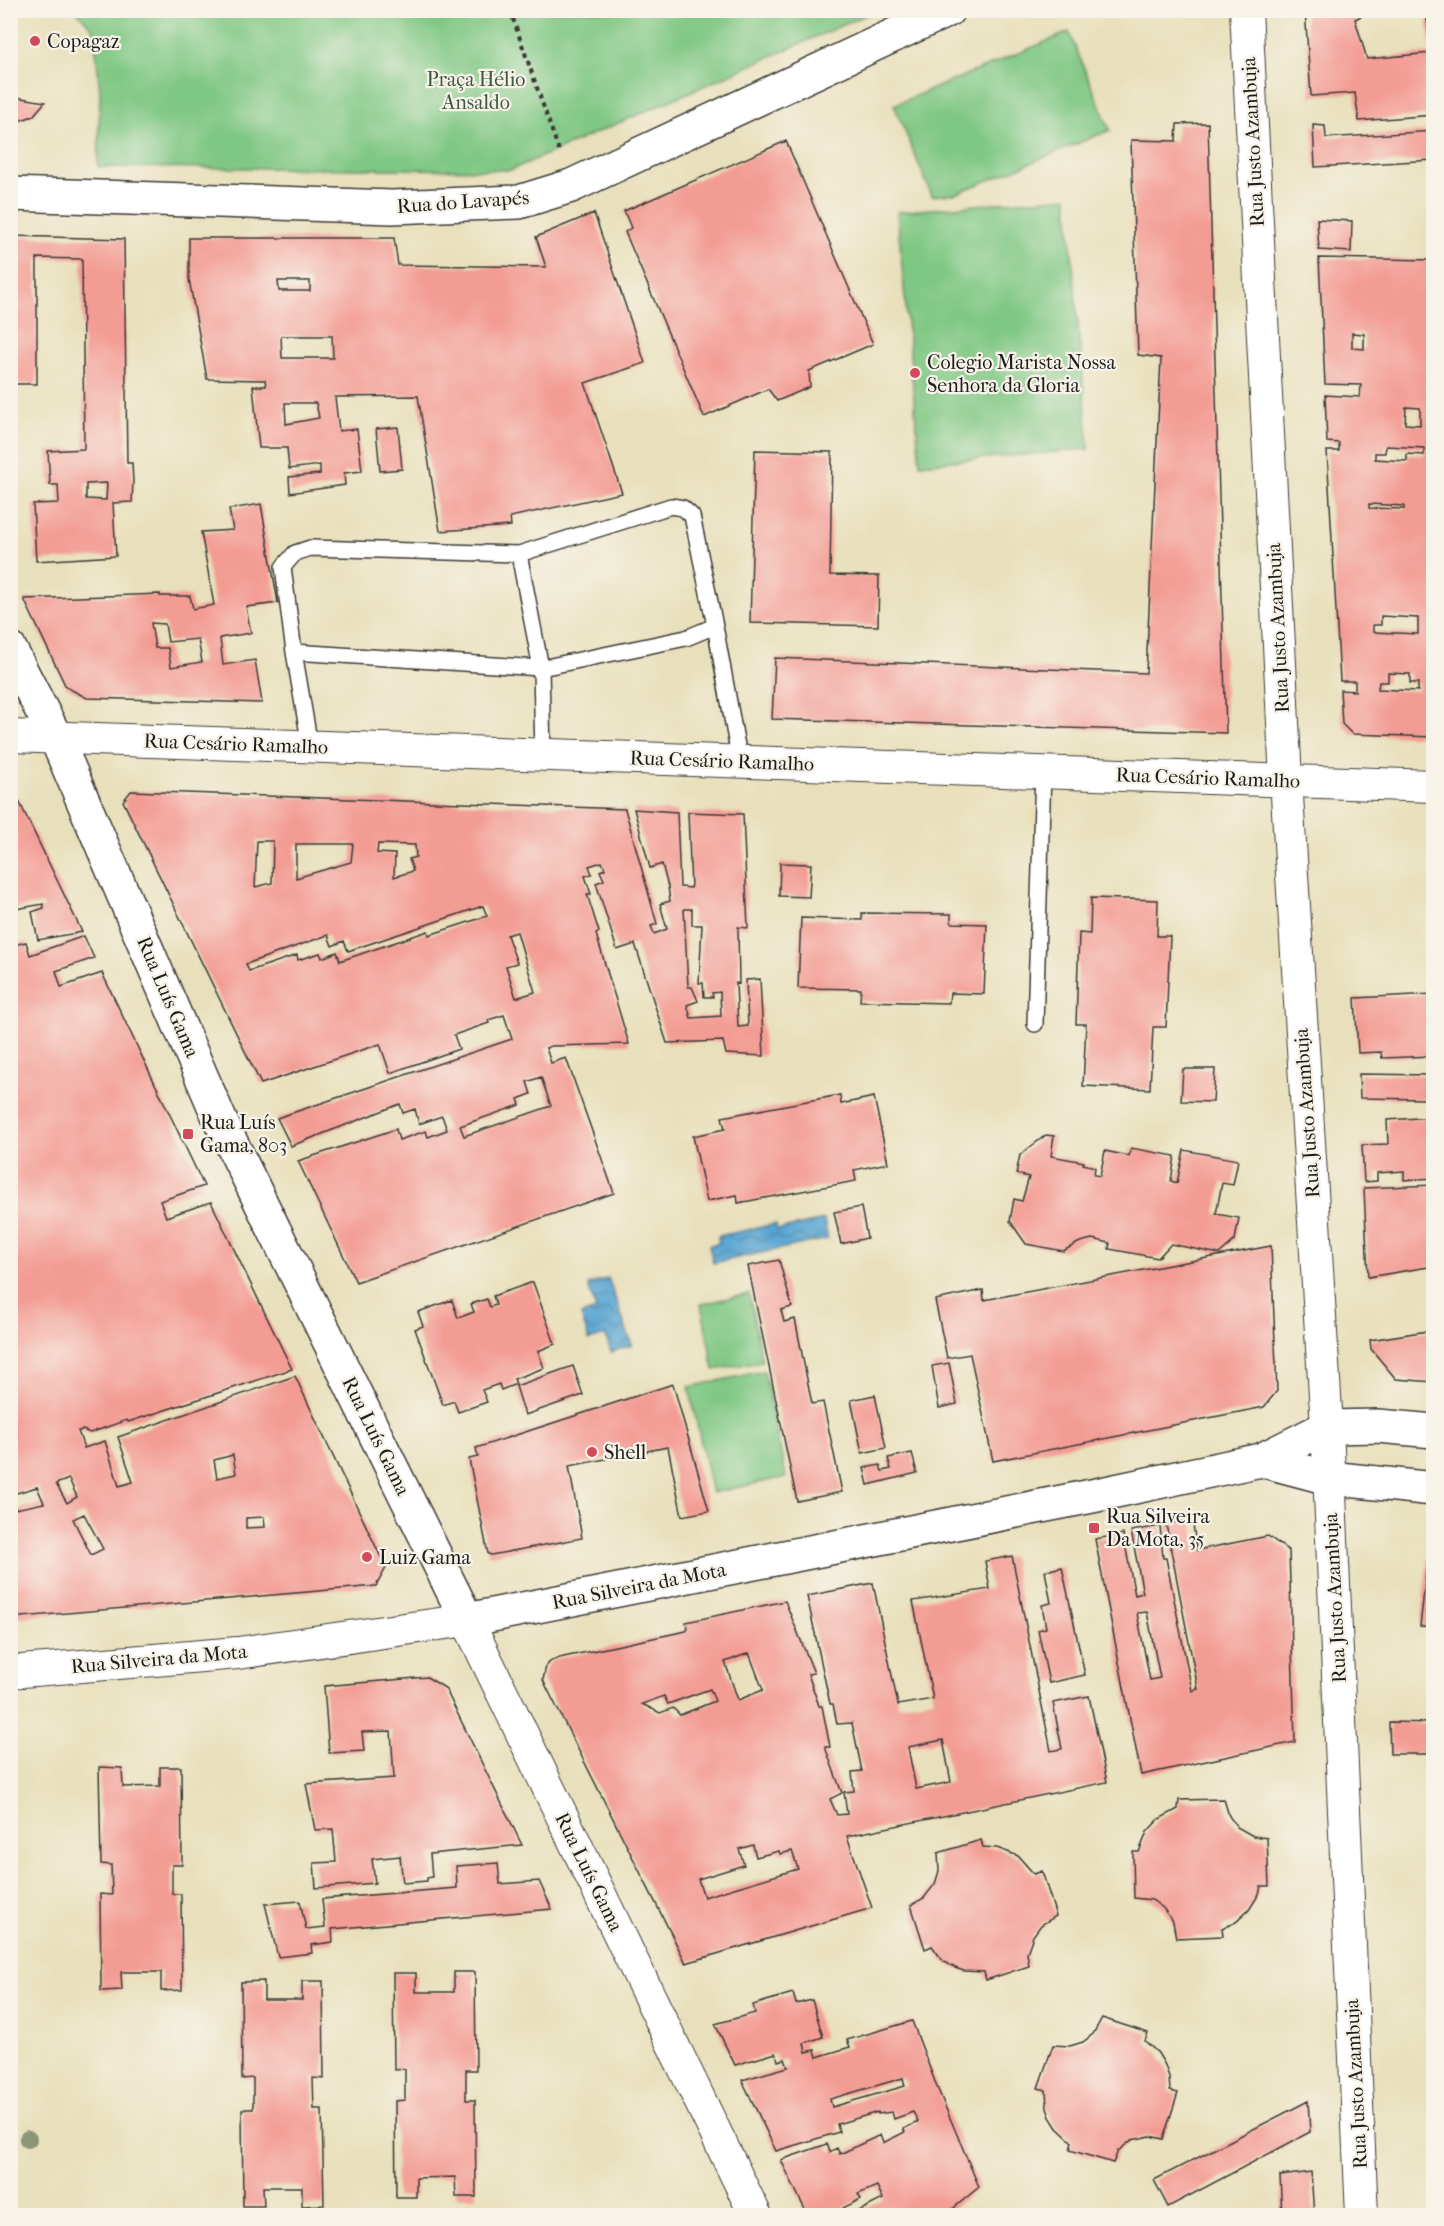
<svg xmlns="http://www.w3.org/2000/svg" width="1444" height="2226" viewBox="0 0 1444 2226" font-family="'IM FELL French Canon',serif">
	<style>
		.green { fill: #7fc784; stroke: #4e7250; stroke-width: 1.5 }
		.water { fill: url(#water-waves); stroke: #3a6077; stroke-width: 1.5 }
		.building { fill: #f39c94; fill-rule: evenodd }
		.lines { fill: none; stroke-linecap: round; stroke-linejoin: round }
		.service-casing { stroke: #3b3934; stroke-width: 18 }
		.minor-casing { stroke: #3b3934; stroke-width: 34 }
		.secondary-casing { stroke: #3b3934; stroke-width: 36 }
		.path { stroke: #3b3934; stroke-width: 4; stroke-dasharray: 4.5 4.5; stroke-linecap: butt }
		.service { stroke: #fff; stroke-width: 15 }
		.minor { stroke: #fff; stroke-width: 32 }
		.secondary { stroke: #fff; stroke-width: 33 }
		.tree { fill: #8b9578 }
		.poi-dot { fill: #d1495b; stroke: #f7f3e8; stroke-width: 2 }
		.labels { text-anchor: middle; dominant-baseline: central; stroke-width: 4.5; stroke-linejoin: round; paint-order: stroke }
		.poi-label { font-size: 20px; fill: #1c1c1c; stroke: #f7f3e8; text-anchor: start }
		.park-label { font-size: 20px; fill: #3f5840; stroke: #f7f3e8 }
		.street-label { font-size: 20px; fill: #1c1c1c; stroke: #f7f3e8 }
	</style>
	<defs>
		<pattern id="water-waves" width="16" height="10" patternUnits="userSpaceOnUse" patternTransform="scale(1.5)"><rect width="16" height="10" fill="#59a5d2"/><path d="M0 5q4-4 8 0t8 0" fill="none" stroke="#4986aa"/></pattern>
	</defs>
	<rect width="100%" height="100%" fill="#f7f3e8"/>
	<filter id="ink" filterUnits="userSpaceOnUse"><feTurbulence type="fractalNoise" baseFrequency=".0167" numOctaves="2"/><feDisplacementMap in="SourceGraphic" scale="12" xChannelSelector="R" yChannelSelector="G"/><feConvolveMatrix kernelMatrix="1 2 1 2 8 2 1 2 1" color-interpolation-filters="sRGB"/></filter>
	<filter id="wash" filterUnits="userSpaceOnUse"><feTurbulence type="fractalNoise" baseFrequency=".008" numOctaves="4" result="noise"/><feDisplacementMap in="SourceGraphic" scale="24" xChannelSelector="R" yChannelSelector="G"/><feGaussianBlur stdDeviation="1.35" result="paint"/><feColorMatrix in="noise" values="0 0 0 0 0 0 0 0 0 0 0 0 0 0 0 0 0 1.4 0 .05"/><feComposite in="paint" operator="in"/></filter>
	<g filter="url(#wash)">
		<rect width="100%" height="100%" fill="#e8e0bc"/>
		<path class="green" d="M77,11H875L511,170L98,167L100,92L94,31Z
			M1069,32L1110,130L955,194L932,196L894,105Z
			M1067,197L1089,449L920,464L897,212Z
			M749,1294L762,1361L714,1370L701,1304Z
			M764,1371L786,1477L712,1493L689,1387Z"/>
		<path class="water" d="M824,1220L828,1239L713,1263L709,1245L719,1243L718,1236L776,1224L777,1230Z
			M608,1278L632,1345L611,1352L605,1335L589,1340L581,1315L596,1310L588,1285Z"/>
		<g id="blocks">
			<path class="building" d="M10,10H18L12,47H10Z
				M1305,10H1374L1355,19L1367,59L1431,53L1426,10H1434V115L1359,121L1355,93L1311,96Z
				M10,96L45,102L33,116L10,124Z
				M1208,123L1226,733L772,719L775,658L1146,673L1161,358L1138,355L1131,140L1176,141L1177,124Z
				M1313,125L1325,126L1326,138L1434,131V160L1315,167Z
				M786,141L873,344L809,371L810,387L777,401L768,389L704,417L625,232L631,228L624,211Z
				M594,213L645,363L585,383L622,493L510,517L511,526L440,531L418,396L335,397L339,431L357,429L362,471L344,473L345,485L290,493L289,477L320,474V465L289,469L287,448H259L253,386H266L265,380L207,379L189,279V238H394L398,265L546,267L536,237ZM278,281H310V291H279ZM281,336H332L333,358H282ZM285,403H316L319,418L286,424Z
				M1317,219L1352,221L1351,252L1319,250Z
				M10,236L124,239L127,463H132L133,482L132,502L113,503L116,556L36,561L33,504L59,503L58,485H50L48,451L84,449L82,259L37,258V384H10ZM107,483L106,500L86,499V484Z
				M1319,258L1434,260V737L1352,734L1342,724L1340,690L1355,691V681H1340L1327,451H1339V443L1327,442L1325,395L1360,397L1361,385L1325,384ZM1352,333L1364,334V349L1352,348ZM1406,407L1420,408V425L1405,424ZM1386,446L1424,448V455L1407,454V461L1375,459V453H1385ZM1369,504L1404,506V509L1369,508ZM1381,616L1418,618V634L1373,632V625H1381ZM1388,673L1410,674V683H1418V691L1378,689L1379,682H1388Z
				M398,427L402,469L380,471L376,429Z
				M755,450L832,452L830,575L879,576L878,626L750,623Z
				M261,504L278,603L246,607L251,633L220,638L223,665L255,660L262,703L87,698L66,687L24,599L160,594V596H190L193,609L214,605L201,532L233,530L229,509ZM151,623L165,624L168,642L198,639L202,662L171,667L168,648H155Z
				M131,791L625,809L657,924L651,926L654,934L667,929L660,904L670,901L668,887L662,864L650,868L634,809L677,812L680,887L691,888L688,812L743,814L748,928L738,927L739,984L736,983L738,1027L748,1026L746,980L760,979L764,1056L726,1054L723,1041L667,1043L635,944L617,950L596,883L604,880L600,871L605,869L602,862L589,866L592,874L585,876L591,894H587L599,932L596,934L629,1044L551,1046L546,1048L551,1063L566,1058L614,1193L356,1282L298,1161L396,1129L399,1140L426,1131L428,1137L447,1130L442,1116L419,1124L415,1109L403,1113L400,1104L291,1146L277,1118L512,1039L504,1015L488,1020L489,1023L454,1035L459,1049L390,1073L380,1044L261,1084L123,801ZM257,841H273L272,883L255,887ZM296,844H353L351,862L296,878ZM378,844L415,845L416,857L409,859L413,871L394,877L395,854L377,853ZM483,906L487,916L429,935L428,931L340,961L337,952L322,958L320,953L298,960L297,955L249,971L246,964L328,935L332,946L344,941L348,951ZM684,909H692V925H702L699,983H703L704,997H713L712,993L720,992L721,1016L691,1018L687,1005L698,1001L692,987H688ZM517,932L535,992L516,998L506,966L517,963L507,935ZM541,1077L551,1106L464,1136L460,1126L520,1105L518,1099L531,1094L527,1082Z
				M10,796L18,799L82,932L38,940L32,912L44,908L43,904L10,910Z
				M780,863L811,864L809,897L779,896Z
				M1091,898L1158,900L1157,936H1170L1166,1027H1153L1150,1089L1083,1086L1086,1024H1076L1079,933L1090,934Z
				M862,913L951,914V923L987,924L984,994L950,993L949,1003L860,1001L861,989L798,988L801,918L862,920Z
				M84,936L94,958L56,971L61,987L102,973L204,1186L160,1201L166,1217L211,1202L292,1369L128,1422L127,1420L90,1433L83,1430L78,1431L84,1448L105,1441L119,1486L133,1482L118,1437L295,1376L386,1568L376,1586L10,1618V1510L44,1503L37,1487L10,1495V946L26,942L30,955ZM233,1455L236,1474L217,1478L214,1460ZM69,1479L77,1497L67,1503L56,1484ZM84,1514L103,1549L91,1555L73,1519ZM264,1517L265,1527L246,1528V1518Z
				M1434,994V1056L1382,1058L1381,1052L1358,1053L1355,998Z
				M1183,1069H1215L1213,1102L1181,1101Z
				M1359,1074L1434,1075V1103H1426V1099L1360,1098Z
				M840,1095L841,1104L874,1097L888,1163L854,1170L856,1181L738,1203L737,1195L707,1201L693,1136L725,1129L722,1117Z
				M1434,1117V1178L1404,1180V1171L1377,1173V1181L1364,1182L1362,1145L1388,1144L1387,1120Z
				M1046,1135L1054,1136L1051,1156L1084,1162L1083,1164L1095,1167L1094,1175L1100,1176L1105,1151L1129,1156L1131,1148L1175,1156L1171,1181L1177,1183L1184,1150L1238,1160L1233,1185L1222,1183L1216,1214L1239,1218L1235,1240L1219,1254L1171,1244L1158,1258L1109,1249L1110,1243L1092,1239L1080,1242L1063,1251L1026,1244L1010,1221L1014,1199L1022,1201L1029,1177L1016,1174L1020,1155Z
				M1434,1185V1266L1368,1277L1364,1188Z
				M861,1207L867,1238L841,1244L834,1212Z
				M1271,1246L1277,1391L1264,1407L993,1461L970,1354L947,1358L935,1300L983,1290L984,1300Z
				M779,1260L792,1307L781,1310L784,1322L795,1319L812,1404L823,1402L842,1492L797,1501L748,1266Z
				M533,1282L555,1344L538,1351L544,1368L514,1379L516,1384L501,1390L499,1384L482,1390L487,1402L458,1412L454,1401L443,1405L415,1329L423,1326L418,1312L452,1300L458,1318L474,1312L471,1304L487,1299L490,1307L496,1305L493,1296Z
				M1434,1330V1382L1396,1379L1371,1349L1370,1340Z
				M949,1363L957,1404L939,1408L932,1366Z
				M573,1366L583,1395L525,1415L516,1386Z
				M673,1384L709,1511L682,1516L668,1447L569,1466L582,1538L491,1555L488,1554L469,1459L478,1457L476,1448Z
				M875,1395L886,1448L862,1453L851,1400Z
				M912,1453L917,1473L868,1485L864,1468L880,1465L882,1471L891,1469L888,1458Z
				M1192,1519L1197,1550L1268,1536L1289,1551L1295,1742L1141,1775L1095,1539L1123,1534L1135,1595L1143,1593L1131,1531L1160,1526L1163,1558H1166L1192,1691L1198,1689L1166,1524ZM1147,1612L1160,1678L1150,1680L1137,1613Z
				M1012,1556L1051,1751L1062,1749L1053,1703L1089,1696L1107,1782L847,1836L872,1908L686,1963L543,1680L546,1666L551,1661L559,1658L686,1631L688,1629L686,1622L785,1601L814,1673L808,1674L819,1706H822L830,1747H825L842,1793L830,1799L837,1815L847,1814L844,1792L854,1791L852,1772L862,1771L852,1723L837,1724L833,1704H830L807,1596L873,1583L898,1705L933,1699L913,1601L990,1589L985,1561ZM749,1653L763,1690L738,1700L725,1662ZM710,1689L715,1701L680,1715L673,1708L660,1713L642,1704L664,1696L668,1704ZM943,1740L951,1782L916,1789L908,1747ZM753,1845L756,1857L779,1851L780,1854L792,1851L798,1869L704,1897L698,1879L744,1865L739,1849Z
				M1428,1557L1434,1558V1627L1420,1626Z
				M1062,1567L1085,1675L1049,1683L1038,1630L1046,1628L1042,1605L1051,1603L1045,1571Z
				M427,1677L445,1688L522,1845L430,1854L432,1877L427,1878V1881L403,1883L400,1856L372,1859L375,1883L316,1888L314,1863L336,1862L333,1829L315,1830L306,1784L394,1778L391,1731L362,1732L364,1751L329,1753L324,1686Z
				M1389,1722L1434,1723V1754H1390Z
				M99,1767L122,1768L123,1787L160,1786V1767H181L182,1865H172V1894H181L182,1990L161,1991V1972H121L122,1990L101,1991L100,1894L112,1895L111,1865L101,1864Z
				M1224,1799L1229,1816L1237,1827L1253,1836L1267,1838L1269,1886H1261L1259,1894L1249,1910L1236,1922L1222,1928L1223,1936L1176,1938L1173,1922L1163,1908L1152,1900L1134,1898L1133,1852H1139L1147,1832L1159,1819L1178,1809L1179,1800Z
				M981,1840L983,1847L997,1848L1018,1856L1034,1874L1042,1871L1056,1916L1041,1925L1033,1936L1027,1953L1029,1966L986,1980L984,1972L964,1971L955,1968L943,1961L932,1946L925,1949L911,1905L924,1898L935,1884L939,1871L938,1853Z
				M498,1863L500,1884L539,1881L552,1909L332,1929L333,1942L311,1945L312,1953L278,1957L265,1904L300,1901L306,1929L325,1927L322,1899L457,1888L456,1866Z
				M454,1972H475L476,2070H466V2100H475L476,2197H456L455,2177L416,2178V2197H396L395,2101L405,2100V2069L394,2070L393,1973H416V1992H454Z
				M264,1981V2000H302V1981H323L324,2079L313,2078L314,2109H322L324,2205L302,2206V2187H263L264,2206H243L242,2109H253V2078L242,2079L241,1982Z
				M793,1993L796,2004L812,2000L823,2037L804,2043L806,2052L815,2050L817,2057L850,2047L847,2040L912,2021L937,2087L979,2187L944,2216H849L883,2199L877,2186L858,2194L861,2199L843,2208L846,2216H808L781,2160L827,2144L830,2152L837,2148L840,2154L880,2135L883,2143L905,2132L903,2129L918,2122L913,2112L894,2119L892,2112L878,2114V2112L837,2124L839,2132L776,2151L742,2080L788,2067L785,2059L778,2061L776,2053L735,2065L715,2024L755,2013L753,2005ZM903,2078L905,2086L832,2107L830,2099Z
				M1102,2018L1148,2033L1145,2041L1158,2053L1165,2065L1169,2077L1170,2091L1178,2093L1163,2139L1150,2136L1132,2140L1118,2151L1113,2163L1070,2150L1072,2142L1057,2128L1050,2117L1047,2108L1046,2090L1038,2088L1053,2045L1070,2046L1083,2042L1093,2034Z
				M1308,2101L1310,2132L1168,2207L1154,2180Z
				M1311,2172L1314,2216H1282L1280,2176Z"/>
		</g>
	</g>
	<g filter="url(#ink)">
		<use href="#blocks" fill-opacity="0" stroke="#3b3934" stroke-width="1.5"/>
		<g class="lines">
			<g class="service-casing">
				<path id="service" d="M519,554L541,668L686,638L715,626L692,516L683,508L671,506L519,554L310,548L295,553L283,567L294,652L541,668L543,755
					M715,626L740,762
					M294,652L310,746
					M1035,1024L1043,772"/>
			</g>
			<g class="minor-casing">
				<path id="minor" d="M1246,10L1286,780L1327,1427L1362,2216
					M10,736L1434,786
					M10,1672L238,1653L467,1620L756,2216"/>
			</g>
			<g class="secondary-casing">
				<path id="secondary" d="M10,194L392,207L519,202L571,186L948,10
					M10,649L56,738L221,1122L467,1620L1092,1496L1261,1460L1327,1427L1378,1426L1434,1431
					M1261,1460L1329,1478L1434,1489"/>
			</g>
			<path class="path" d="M510,10L559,151"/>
			<use href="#service" class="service"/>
			<use href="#minor" class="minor"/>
			<use href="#secondary" class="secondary"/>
		</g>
		<circle class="tree" cx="28" cy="2139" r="9"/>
	</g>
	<g class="poi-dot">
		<circle cx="35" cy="41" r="6"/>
		<circle cx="915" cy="373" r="6"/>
		<rect x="182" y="1128" width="12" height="12" rx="3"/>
		<circle cx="592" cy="1452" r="6"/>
		<rect x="1088" y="1522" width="12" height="12" rx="3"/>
		<circle cx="367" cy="1557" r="6"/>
	</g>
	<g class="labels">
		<g class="poi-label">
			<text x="47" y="41">Copagaz</text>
			<text x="927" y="362">Colegio Marista Nossa<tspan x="927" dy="23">Senhora da Gloria</tspan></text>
			<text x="200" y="1122">Rua Luís<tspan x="200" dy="23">Gama, 803</tspan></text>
			<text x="604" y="1452">Shell</text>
			<text x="1106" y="1516">Rua Silveira<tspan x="1106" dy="23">Da Mota, 35</tspan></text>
			<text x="379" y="1557">Luiz Gama</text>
		</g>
		<g class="park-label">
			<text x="476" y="79">Praça Hélio<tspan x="476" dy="23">Ansaldo</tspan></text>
		</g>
		<g class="street-label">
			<text transform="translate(1253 142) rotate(-93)">Rua Justo Azambuja</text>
			<text transform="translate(463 202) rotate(-4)">Rua do Lavapés</text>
			<text transform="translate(1278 628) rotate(-93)">Rua Justo Azambuja</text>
			<text transform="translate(236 744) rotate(2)">Rua Cesário Ramalho</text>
			<text transform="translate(722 761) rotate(2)">Rua Cesário Ramalho</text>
			<text transform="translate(1208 778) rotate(2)">Rua Cesário Ramalho</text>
			<text transform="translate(168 997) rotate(67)">Rua Luís Gama</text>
			<text transform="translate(1307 1113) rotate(-94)">Rua Justo Azambuja</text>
			<text transform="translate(376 1436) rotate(64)">Rua Luís Gama</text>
			<text transform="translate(639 1586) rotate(-11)">Rua Silveira da Mota</text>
			<text transform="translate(1335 1598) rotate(-93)">Rua Justo Azambuja</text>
			<text transform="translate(159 1659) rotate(-5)">Rua Silveira da Mota</text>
			<text transform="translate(589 1872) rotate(64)">Rua Luís Gama</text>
			<text transform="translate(1356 2084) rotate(-93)">Rua Justo Azambuja</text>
		</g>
	</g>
	<rect width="1444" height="2226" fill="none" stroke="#f7f3e8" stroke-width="36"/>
</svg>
